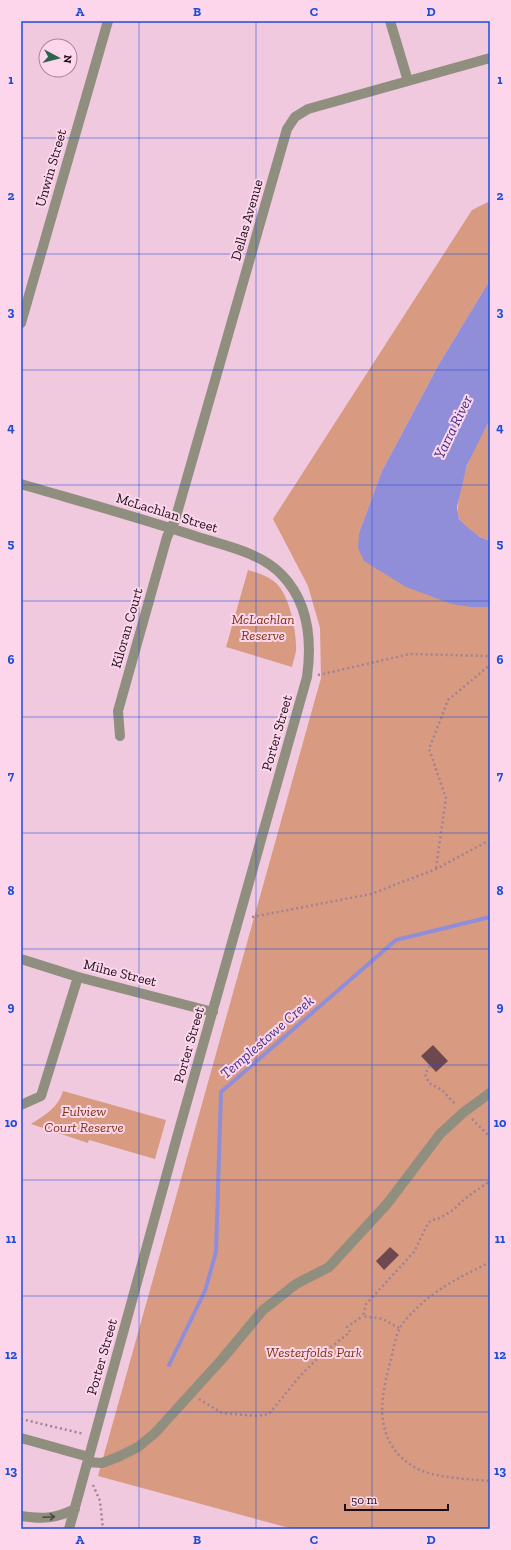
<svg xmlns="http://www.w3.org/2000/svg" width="511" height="1550" viewBox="0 0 511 1550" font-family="'Zilla Slab',serif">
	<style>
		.green { fill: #d89b81 }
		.water { fill: #908ed9 }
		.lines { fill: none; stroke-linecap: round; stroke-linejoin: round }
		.stream { stroke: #908ed9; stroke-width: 4 }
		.building { fill: #6e4851 }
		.path { stroke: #a08293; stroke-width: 2.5; stroke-dasharray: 2 3; stroke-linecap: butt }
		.minor { stroke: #908f7f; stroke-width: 10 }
		.oneway { stroke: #4f4845 }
		.grid { fill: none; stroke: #1d4ed8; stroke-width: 1; stroke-opacity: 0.55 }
		.labels { text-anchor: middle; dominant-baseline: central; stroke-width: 4; stroke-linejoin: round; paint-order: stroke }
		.street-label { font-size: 14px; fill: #1a0d15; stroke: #fed6ec }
		.park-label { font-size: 14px; font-style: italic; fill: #7c340d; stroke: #fed6ec }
		.water-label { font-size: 15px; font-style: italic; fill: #3f3289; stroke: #fed6ec }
		.neatline { fill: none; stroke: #1d4ed8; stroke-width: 1.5 }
		.grid-label { font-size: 13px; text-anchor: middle; font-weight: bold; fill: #1d4ed8 }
	</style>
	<rect width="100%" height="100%" fill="#f1c9df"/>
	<path class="green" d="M490,201V280L439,364L382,471L359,533L490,604V1529H293L98,1476L321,678L320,628L308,586L273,519L472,210Z
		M490,419V541C479,537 467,530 460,520C454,511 463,477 467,466C472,450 482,434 490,419Z
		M248,570C258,573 268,576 276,583C290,596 297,633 296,651C295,656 293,662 292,667L226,647Z
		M63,1091L166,1120L155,1159L89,1140L88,1143L31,1124C45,1115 58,1108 63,1091Z"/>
	<path class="water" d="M490,280V419L467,465L457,507L459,519L467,527L480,537L490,541V607H471L452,604L406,587L364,561L358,548L359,533L382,471L439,364Z"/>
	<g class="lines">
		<path class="stream" d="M169,1365L205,1291L216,1252L221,1092L396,940L490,917"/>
	</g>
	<path class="building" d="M433,1045L448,1061L436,1072L421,1056Z
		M390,1247L399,1255L384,1270L376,1261Z"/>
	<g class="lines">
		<path class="path" d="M318,675L410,654L490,656
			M436,868L446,798L429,749L448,700L490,665
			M252,917L371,894L436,869L490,840
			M430,1066L425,1074L429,1083L442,1090L456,1105
			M472,1119L490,1137
			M490,1262C465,1275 436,1288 416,1309C410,1314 404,1321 400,1328C395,1336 393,1353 390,1363C379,1403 374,1444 416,1468C433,1478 469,1479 490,1481
			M399,1328L383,1319L363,1316L366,1304L414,1252L428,1223L432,1220L440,1218L453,1210L467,1197L490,1181
			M199,1399L222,1413L257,1416L269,1414L300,1376L320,1356L350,1332L347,1327L363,1316
			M21,1419L84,1434
			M93,1485L100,1501L103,1529"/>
		<path class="minor" d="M390,21L408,81
			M21,323L108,21
			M21,484C79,501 137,517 195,536C225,546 260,552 282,575C309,603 312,641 307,677L177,1137L69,1529
			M120,736L118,711L167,537L175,520L287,129L295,117L308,109L490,58
			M21,959L78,977L213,1012
			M21,1105L41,1096L78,977
			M21,1438L89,1457
			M88,1462L102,1463L118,1457L138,1447L155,1433L223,1358L263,1310L296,1284L329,1267L387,1204L440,1134L464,1112L490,1093
			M21,1516C42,1519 55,1519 75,1509"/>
	</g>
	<defs><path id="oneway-shaft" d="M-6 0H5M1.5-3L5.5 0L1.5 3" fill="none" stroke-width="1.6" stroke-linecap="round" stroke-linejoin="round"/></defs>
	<use class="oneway" href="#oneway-shaft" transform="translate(49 1517) rotate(-3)"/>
	<path class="grid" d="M139,21V1529M256,21V1529M372,21V1529M21,138H490M21,254H490M21,370H490M21,485H490M21,601H490M21,717H490M21,833H490M21,949H490M21,1065H490M21,1180H490M21,1296H490M21,1412H490"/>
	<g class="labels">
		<g class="street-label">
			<text transform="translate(51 168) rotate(-74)">Unwin Street</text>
			<text transform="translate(247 220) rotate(-74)">Dellas Avenue</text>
			<text transform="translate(167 513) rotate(17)">McLachlan Street</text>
			<text transform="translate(127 628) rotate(-74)">Kiloran Court</text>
			<text transform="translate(277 733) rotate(-74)">Porter Street</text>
			<text transform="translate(120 973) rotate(14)">Milne Street</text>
			<text transform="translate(189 1045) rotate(-74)">Porter Street</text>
			<text transform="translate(102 1357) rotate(-74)">Porter Street</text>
		</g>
		<g class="park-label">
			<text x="263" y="619">McLachlan<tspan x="263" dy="16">Reserve</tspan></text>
			<text x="84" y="1111">Fulview<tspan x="84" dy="16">Court Reserve</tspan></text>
			<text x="314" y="1352">Westerfolds Park</text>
		</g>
		<g class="water-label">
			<text transform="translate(453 427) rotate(-64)">Yarra River</text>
			<text transform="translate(267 1037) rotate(-41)">Templestowe Creek</text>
		</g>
	</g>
	<rect width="511" height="1550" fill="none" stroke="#fed6ec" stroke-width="44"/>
	<g transform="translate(58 58) rotate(97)"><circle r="19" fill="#fed6ec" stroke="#a38696"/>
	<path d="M0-3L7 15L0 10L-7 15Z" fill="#2d664f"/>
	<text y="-6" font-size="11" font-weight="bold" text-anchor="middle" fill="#1a0d15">N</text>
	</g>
	<path d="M345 1504v6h103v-6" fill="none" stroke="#1a0d15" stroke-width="2"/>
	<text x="351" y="1504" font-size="12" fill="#1a0d15" stroke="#fed6ec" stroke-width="3" paint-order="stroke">50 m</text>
	<rect x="22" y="22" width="467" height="1506" class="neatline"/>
	<g class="grid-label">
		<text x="80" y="16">A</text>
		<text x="197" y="16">B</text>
		<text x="314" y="16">C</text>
		<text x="431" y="16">D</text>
		<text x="11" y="84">1</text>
		<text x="500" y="84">1</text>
		<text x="11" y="200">2</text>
		<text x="500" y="200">2</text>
		<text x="11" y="316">3</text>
		<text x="500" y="316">3</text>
		<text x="11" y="432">4</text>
		<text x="500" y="432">4</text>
		<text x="11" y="548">5</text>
		<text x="500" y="548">5</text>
		<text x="11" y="664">6</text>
		<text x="500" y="664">6</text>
		<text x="11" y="780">7</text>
		<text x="500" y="780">7</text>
		<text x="11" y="895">8</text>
		<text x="500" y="895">8</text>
		<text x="11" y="1011">9</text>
		<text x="500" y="1011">9</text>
		<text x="11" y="1127">10</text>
		<text x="500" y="1127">10</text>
		<text x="11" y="1243">11</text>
		<text x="500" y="1243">11</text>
		<text x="11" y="1359">12</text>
		<text x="500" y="1359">12</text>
		<text x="11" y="1475">13</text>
		<text x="500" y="1475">13</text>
		<text x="80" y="1544">A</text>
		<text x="197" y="1544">B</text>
		<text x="314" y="1544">C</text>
		<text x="431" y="1544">D</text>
	</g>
</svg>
